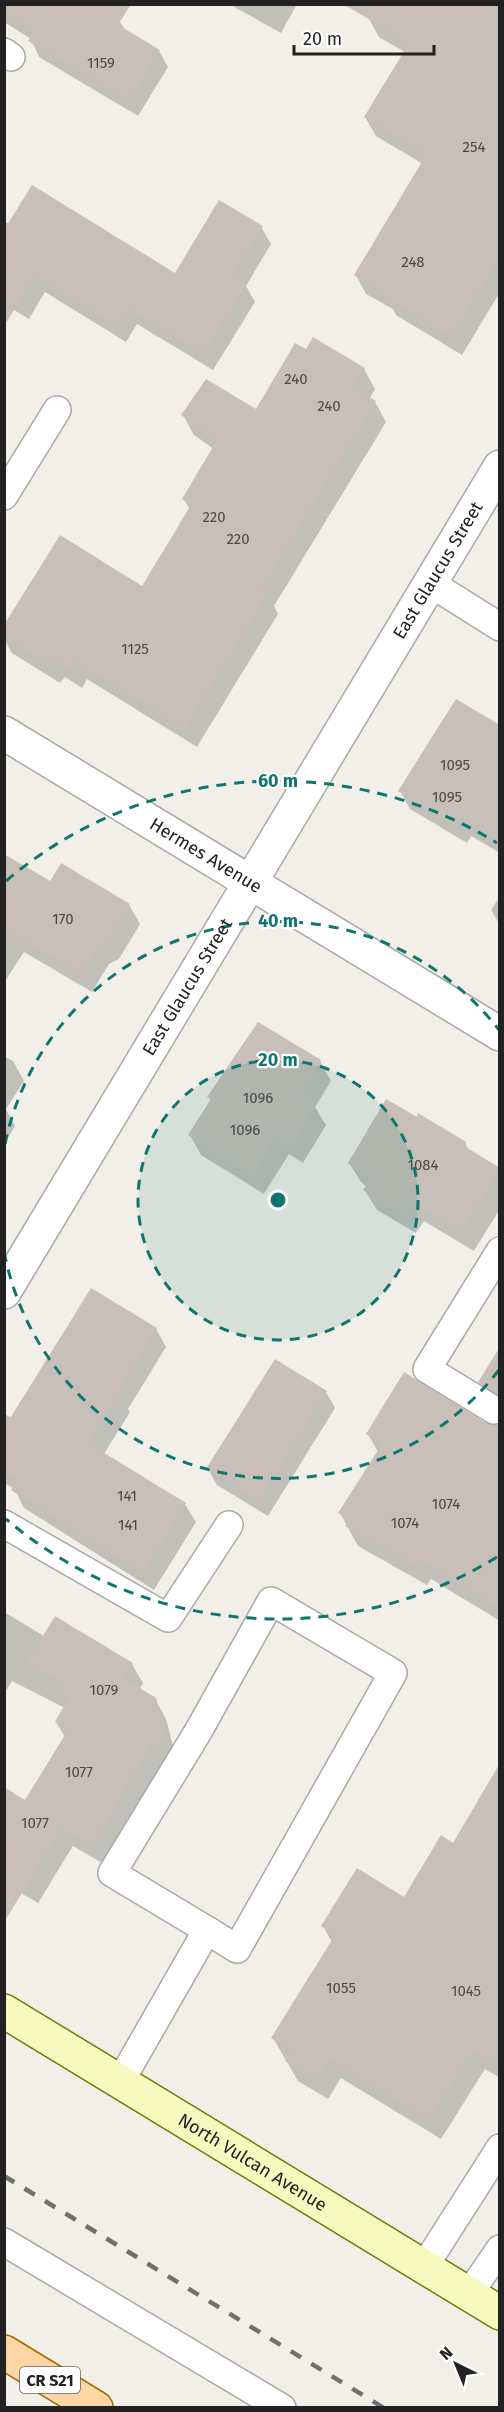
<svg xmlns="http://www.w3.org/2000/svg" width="504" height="2412" viewBox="0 0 504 2412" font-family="'Fira Sans',sans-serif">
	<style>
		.shadow { fill: #0003 }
		.building { fill: #c7bfb8 }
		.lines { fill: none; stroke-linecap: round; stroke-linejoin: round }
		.lane-casing { stroke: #a9a9a9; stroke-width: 30 }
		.street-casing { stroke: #a9a9a9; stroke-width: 36 }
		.secondary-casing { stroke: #707d05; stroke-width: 36 }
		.primary-casing { stroke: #a06b00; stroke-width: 36 }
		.lane { stroke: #fff; stroke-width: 27 }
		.street { stroke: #fff; stroke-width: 33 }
		.secondary { stroke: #f7fabf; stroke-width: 33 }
		.primary { stroke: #fcd6a4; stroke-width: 33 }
		.rail { stroke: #707070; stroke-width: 4.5; stroke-dasharray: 12 12; stroke-linecap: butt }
		.ring { fill: none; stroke: #0f766e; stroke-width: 3; stroke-dasharray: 10 8 }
		.labels { text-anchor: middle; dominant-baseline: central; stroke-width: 4.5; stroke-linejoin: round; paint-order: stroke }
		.number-label { font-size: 15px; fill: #4b4948 }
		.shield { fill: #fff; stroke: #646464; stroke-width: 1.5 }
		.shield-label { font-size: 16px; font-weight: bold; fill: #222 }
		.street-label { font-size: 18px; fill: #222; stroke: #fff }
		.centre { fill: #0f766e; stroke: #fff; stroke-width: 3 }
		.ring-label { font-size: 18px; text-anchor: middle; font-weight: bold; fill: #0f766e; stroke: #fff; stroke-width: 4.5; stroke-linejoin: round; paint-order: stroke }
	</style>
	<rect width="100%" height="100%" fill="#f2efe9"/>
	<path class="shadow" d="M4,4L120,22L126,31L159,51L168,67L138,116L39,57L31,39L4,22Z
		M229,4H297L281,33Z
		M500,4V292L462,355L396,315L393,309L366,294L356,275L423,164L376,136L365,117L405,52L379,37L369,19Z
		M4,222L176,275L261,227L271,244L246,286L255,302L213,370L137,324L126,342L45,292L29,319L4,304Z
		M364,369L375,389L369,399L375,402L386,422L274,606L278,614L197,747L87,679L82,688L65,677L60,683L12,653L4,639V628L142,588L190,510L184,499L214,449L194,435L183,415L257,411Z
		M500,727V853L471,836L467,843L410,809L400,791Z
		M4,856L50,883L129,905L140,924L119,959L109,964L92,992L24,952L4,983Z
		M500,896V925L491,910Z
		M4,1056L13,1061L24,1081L6,1109L15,1126L4,1144Z
		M320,1061L331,1081L315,1107L326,1125L303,1163L289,1154L264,1194L201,1155L190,1135L211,1101L209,1097Z
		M465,1143L470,1152L500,1169V1209L474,1251L424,1221L416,1233L377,1210L365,1190L367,1187L361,1182L349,1163Z
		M156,1329L166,1347L128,1409L130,1412L104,1454L185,1504L196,1522L154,1590L24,1508L14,1488L4,1483V1414L12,1418Z
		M500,1350V1407L491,1402L480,1382Z
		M326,1392L335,1408L268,1516L217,1485L208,1469Z
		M485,1425H500V1621L431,1579L427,1585L358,1546L340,1513L378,1452L368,1434Z
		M4,1612L44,1636L132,1664L143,1683L139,1690L155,1699L166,1719L177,1761L163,1763L109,1856L107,1855L102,1863L73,1846L38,1903L4,1883L26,1802L65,1737L56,1722L65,1708L12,1681L4,1694Z
		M500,1766V2078L485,2069L441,2139L341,2078L328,2099L298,2081L273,2038L332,1942L323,1926L404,1899L453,1845Z"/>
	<path class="building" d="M4,4H131L118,25L160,50L129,101L28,41L34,31L4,13Z
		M343,4H500V257L451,337L384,297L386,294L354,275L426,155L364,117L409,43Z
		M32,185L175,273L219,200L263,226L233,275L247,283L203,354L127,308L116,326L35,276L4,326V230Z
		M313,337L365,368L353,387L376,401L261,589L268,593L185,728L75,661L70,669L53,659L49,665L4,637V625L60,535L142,586L191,505L182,499L217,440L181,415L206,379L256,409L295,343L306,349Z
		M456,699L500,725V843L461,819L456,827L398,791Z
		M4,854L50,881L61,863L130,904L108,940L99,944L81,974L4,929Z
		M258,1022L321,1060L300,1094L316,1104L292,1144L277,1135L252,1175L188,1135L211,1099L207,1097Z
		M386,1099L417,1117L418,1113L466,1142L464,1146L500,1168L462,1232L412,1202L404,1215L363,1190L371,1178L348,1163Z
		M91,1288L157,1328L118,1391L121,1393L88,1443L186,1503L143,1573L11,1490L17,1480L4,1472V1428Z
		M500,1347V1395L478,1382Z
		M275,1359L327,1391L259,1501L206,1469Z
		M404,1372L486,1423L500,1424V1609L420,1560L416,1566L345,1526L349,1520L338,1513L382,1444L366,1434Z
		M55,1616L133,1663L124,1678L156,1698L167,1742L152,1744L115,1804L118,1806L91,1845L62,1828L4,1922V1787L25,1800L68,1730L55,1722L69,1697L63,1694L67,1686L27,1662Z
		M500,1763V2066L473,2050L429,2120L329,2059L316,2080L285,2061L291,2050L271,2038L335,1935L321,1926L357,1868L404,1897L441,1835L453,1843Z"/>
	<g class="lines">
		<g class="lane-casing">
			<path id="lane" d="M4,52L11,57
				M4,496L57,410
				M430,583L500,627
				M494,1410L427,1369L500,1251
				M4,1524L168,1618L229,1525
				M120,2082L207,1930L112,1873L199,1730L271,1601L393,1673L237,1949L207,1930
				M4,2242L282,2408
				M424,2267L500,2148
				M469,2294L500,2249"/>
		</g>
		<g class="street-casing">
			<g id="street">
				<path id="s1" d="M4,733L500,1034"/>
				<path id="s2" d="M4,1292L500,467"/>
			</g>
		</g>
		<g class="secondary-casing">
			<g id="secondary">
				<path id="s3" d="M4,2011L500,2313"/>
			</g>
		</g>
		<g class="primary-casing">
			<path id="primary" d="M4,2352L96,2408"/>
		</g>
		<use href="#lane" class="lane"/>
		<use href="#street" class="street"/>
		<use href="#secondary" class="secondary"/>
		<use href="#primary" class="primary"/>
		<path class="rail" d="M4,2176L384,2408"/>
	</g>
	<circle cx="278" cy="1200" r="140" fill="#0f766e" fill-opacity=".12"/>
	<g class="ring">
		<circle cx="278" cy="1200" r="140"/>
		<path d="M499 1370A279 279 0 0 1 5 1256M5 1144A279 279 0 0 1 499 1030"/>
		<path d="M497 1557A419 419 0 0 1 6 1519M6 881A419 419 0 0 1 497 843"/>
	</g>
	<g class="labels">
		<g class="number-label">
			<text x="101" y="63">1159</text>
			<text x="474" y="147">254</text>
			<text x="413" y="262">248</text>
			<text x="296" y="379">240</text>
			<text x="329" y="406">240</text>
			<text x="214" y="517">220</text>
			<text x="238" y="539">220</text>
			<text x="135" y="649">1125</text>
			<text x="455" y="765">1095</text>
			<text x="447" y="797">1095</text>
			<text x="63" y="919">170</text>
			<text x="258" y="1098">1096</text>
			<text x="245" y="1130">1096</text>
			<text x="423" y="1165">1084</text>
			<text x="127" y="1496">141</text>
			<text x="446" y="1504">1074</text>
			<text x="405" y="1523">1074</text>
			<text x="128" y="1525">141</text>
			<text x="104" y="1690">1079</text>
			<text x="79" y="1772">1077</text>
			<text x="35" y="1823">1077</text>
			<text x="341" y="1988">1055</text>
			<text x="466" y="1991">1045</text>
		</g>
		<rect class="shield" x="20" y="2367" width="60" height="26" rx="4.5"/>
		<g class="shield-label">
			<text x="50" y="2380">CR S21</text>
		</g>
		<g class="street-label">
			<text stroke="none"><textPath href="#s2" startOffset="842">East Glaucus Street</textPath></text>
			<text stroke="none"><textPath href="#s1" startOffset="236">Hermes Avenue</textPath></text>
			<text stroke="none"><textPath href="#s2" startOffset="356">East Glaucus Street</textPath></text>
			<text stroke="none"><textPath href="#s3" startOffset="291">North Vulcan Avenue</textPath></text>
		</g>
	</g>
	<circle cx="278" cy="1200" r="9" class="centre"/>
	<g class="ring-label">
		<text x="278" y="787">60 m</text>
		<text x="278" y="927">40 m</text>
		<text x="278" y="1066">20 m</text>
	</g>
	<rect width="504" height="2412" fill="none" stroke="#222222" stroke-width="12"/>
	<g transform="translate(456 2364) rotate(317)" stroke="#ffffff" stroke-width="4.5" paint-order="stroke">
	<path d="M0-4.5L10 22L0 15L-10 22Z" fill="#222222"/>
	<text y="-9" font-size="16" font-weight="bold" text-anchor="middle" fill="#222222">N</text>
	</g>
	<path d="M294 45v9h140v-9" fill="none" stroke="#222222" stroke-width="3"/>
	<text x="303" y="45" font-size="18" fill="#222222" stroke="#ffffff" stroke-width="4.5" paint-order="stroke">20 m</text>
</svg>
